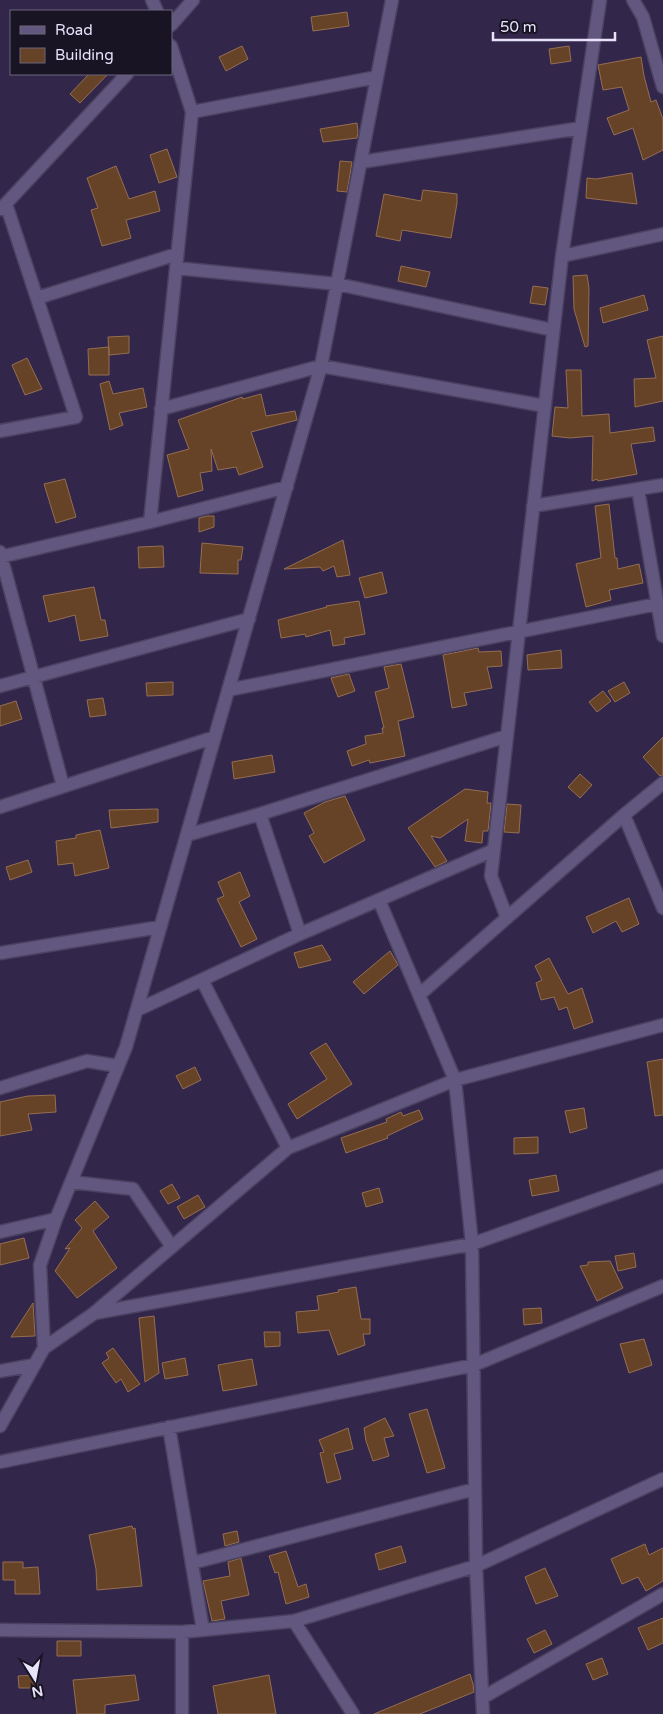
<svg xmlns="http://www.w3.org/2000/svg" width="663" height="1714" viewBox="0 0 663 1714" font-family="'Varela Round',sans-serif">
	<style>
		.building { fill: #664227; stroke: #956e52 }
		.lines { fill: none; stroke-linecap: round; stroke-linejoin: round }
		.minor-casing { stroke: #4b4160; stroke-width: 15 }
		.minor { stroke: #62577f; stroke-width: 12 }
	</style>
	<rect width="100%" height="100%" fill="#32274b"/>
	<path class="building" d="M347,12L349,26L313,31L311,17Z
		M242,46L248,59L226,71L219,57Z
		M569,46L571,61L551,64L549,49Z
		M641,57L644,76L651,102L656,100L663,119V150L643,160L633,128L614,135L607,118L629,110L622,87L603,90L598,65Z
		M89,74H108L80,103L70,94Z
		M357,123L358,132L357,138L323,142L320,129Z
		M167,149L177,177L159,183L150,155Z
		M340,161L352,162L347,192L337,191Z
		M116,166L129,199L155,191L160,211L126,220L131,238L102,246L91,210L98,208L87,178Z
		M632,173L637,204L586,198L587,178L596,179Z
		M423,190L457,194V203L451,238L402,230L400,241L376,236L384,194L421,201Z
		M401,266L430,272L426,287L398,281Z
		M587,275L589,288L588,346L585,347L574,309L573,276Z
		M533,286L548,288L545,305L530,303Z
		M644,295L648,310L603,323L600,308Z
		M129,336V353L109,355L108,337Z
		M663,336V401L635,407L634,379L656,378L647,340Z
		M109,347V375H89L88,349Z
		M27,358L42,389L25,395L12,365Z
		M566,370H581L582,416L609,414L610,433L653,427L655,441L631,444L637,474L598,481L597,479L592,481L593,436L570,438L552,436L555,407L568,408Z
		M109,381L113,394L143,388L147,407L119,413L123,425L110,430L100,384Z
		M261,394L266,416L295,411L297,420L251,432L263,467L239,475L236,467L218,470L211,449L212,471L200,473L203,490L178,497L167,455L189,449L178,420L242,397L243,399Z
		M65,479L76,517L56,523L44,484Z
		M609,504L615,558H617L618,569L639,564L643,583L609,590L611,600L586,607L576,564L601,558L595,506Z
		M207,516H214V527L199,532V518Z
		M343,540L350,575L337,577L334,566L323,571L320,567L284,569Z
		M202,543L243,547L241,560H238V574L200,573Z
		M163,546L164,567L139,568L138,547Z
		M382,572L387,593L365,598L359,578Z
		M94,587L101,620H105L108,636L80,641L75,615L49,622L43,596Z
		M359,601L365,634L344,638L345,644L333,646L330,630L306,637L305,634L281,638L278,620L327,607L326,606Z
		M478,648L479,652L501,651L502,666L487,667L492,688L464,693L467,705L452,708L443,655Z
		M561,650L562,668L528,670L527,655Z
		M401,664L414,717L398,721L405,756L370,763L369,760L352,766L347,751L366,744L365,736L383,733L382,728H384L375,692L389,688L384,667Z
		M349,674L355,691L338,697L331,678Z
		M173,682V695L147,696L146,683Z
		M624,682L630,693L615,702L608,691Z
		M603,691L611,701L597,712L589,702Z
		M103,698L106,715L90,717L87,700Z
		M16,701L22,719L0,726V706Z
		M663,737V775L660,776L643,757Z
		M272,755L275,772L234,779L232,762Z
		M580,774L592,785L580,798L568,787Z
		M465,789L488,792L487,803H491L488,831H483L482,843L465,841L468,819L440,838L431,836L447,861L435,867L408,828Z
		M345,796L365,840L324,863L309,836L314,833L304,813L325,802Z
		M507,804L521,805L519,833L504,832Z
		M158,809V822L111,828L109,810Z
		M100,830L109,868L75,876L73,863L58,865L56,841L76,838V835Z
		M28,860L32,872L10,880L6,867Z
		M240,872L250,896L239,902L257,939L241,947L217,899L224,896L218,882Z
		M629,898L639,924L622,932L616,921L593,933L586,917Z
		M322,945L331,960L299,968L294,953Z
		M390,951L398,965L364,994L353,982Z
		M549,958L568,994L582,988L593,1022L574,1029L567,1007L559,1010L554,997L541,1000L536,983L542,980L535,966Z
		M326,1043L352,1084L297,1119L288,1104L327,1079L310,1053Z
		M663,1059V1115L655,1116L647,1062Z
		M195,1067L201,1080L183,1089L176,1076Z
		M55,1095L56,1112L28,1114L32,1130L0,1136V1102L28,1096Z
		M584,1108L587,1128L570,1133L565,1111Z
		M419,1110L423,1119L387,1136L388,1138L346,1153L341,1138L387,1122L386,1119L401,1112L403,1116Z
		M538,1137V1153L514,1154V1138Z
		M556,1175L559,1191L532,1196L529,1180Z
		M172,1184L180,1198L168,1204L160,1191Z
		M379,1188L383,1202L366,1207L362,1193Z
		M198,1195L205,1207L184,1219L177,1207Z
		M95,1201L109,1217L93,1231L117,1268L77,1298L55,1271L70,1248L65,1249L82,1228L75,1220Z
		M24,1238L29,1258L0,1265V1244Z
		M634,1253L636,1267L618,1271L615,1256Z
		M610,1261L623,1288L597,1301L580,1266L588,1265V1262Z
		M356,1287L361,1319H370V1334H363L365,1345L338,1355L329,1330L298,1333L296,1312L319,1310L317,1296L339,1292L338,1290Z
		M33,1303L35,1336L11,1337Z
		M541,1308L542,1323L524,1325L523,1309Z
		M154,1316L159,1373L145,1382L139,1318Z
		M264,1332H280V1346L265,1347Z
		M644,1339L652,1365L629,1373L620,1344Z
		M113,1348L140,1384L128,1392L121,1379L116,1383L102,1363L109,1358L106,1353Z
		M185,1358L188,1375L165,1379L162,1363Z
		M252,1359L257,1385L223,1391L218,1365Z
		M427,1409L445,1468L427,1473L409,1414Z
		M385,1418L394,1436L384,1438L389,1456L373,1461L366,1441L364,1428Z
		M348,1428L353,1449L334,1454L341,1479L327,1483L320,1453L324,1452L319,1440Z
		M132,1526L133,1529L135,1528L142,1586L97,1590L96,1569L89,1535Z
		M237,1531L239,1542L225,1546L223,1534Z
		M645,1544L649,1555L663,1548V1581L646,1591L638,1577L622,1584L611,1559Z
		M401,1546L406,1562L379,1570L375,1554Z
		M286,1551L298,1587L306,1584L309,1597L286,1604L278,1572L275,1573L269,1556Z
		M241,1558L249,1595L221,1601L225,1619L212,1621L203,1581L230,1576L228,1562Z
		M3,1562H23V1568L38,1567L40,1594H15V1580H3Z
		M545,1568L558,1596L536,1604L525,1577Z
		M663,1618V1643L648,1650L638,1628Z
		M545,1630L552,1644L534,1653L527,1639Z
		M57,1641H81V1656H57Z
		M602,1658L608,1674L593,1680L586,1664Z
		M470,1674L473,1684L474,1692L420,1714H374Z
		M37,1675L38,1688H19L18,1676Z
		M135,1675L139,1700L105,1705V1714H77L73,1680Z
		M269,1675L276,1714H218L213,1686Z"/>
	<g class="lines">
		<g class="minor-casing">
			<path id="minor" d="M152,0L157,11
				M633,0L643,17L663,87
				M171,25L193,0
				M192,112L377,77
				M361,162L581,128
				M1,209L127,74
				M562,256L663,234
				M176,268L337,284L553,330
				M37,298L177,254
				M161,409L321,366L545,406
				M0,431L76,417L6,204
				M638,489L663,636
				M533,506L663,485
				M150,522L192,112L171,46
				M0,552L63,786
				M0,557L150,522L287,487
				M0,686L249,619
				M228,690L657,604
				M0,807L215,737
				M260,814L300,934
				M624,815L663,908
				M187,835L260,814L507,736
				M379,900L455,1080L472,1244L476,1566L483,1714
				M507,918L491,876L562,256L600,0
				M0,953L160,927
				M202,980L288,1148
				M419,995L624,815L663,783
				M137,1010L300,934L494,850
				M0,1088L87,1061L118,1066
				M71,1182L133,1189L172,1247
				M0,1232L56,1219
				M95,1313L472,1244L663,1176
				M44,1348L40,1265L56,1219L126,1047L321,366L392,0
				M0,1371L34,1365
				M0,1426L44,1348L93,1314L288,1148L455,1080L663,1025
				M169,1427L203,1630
				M0,1462L474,1365L663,1286
				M192,1563L475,1489
				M294,1621L353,1714
				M0,1630L182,1632L294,1621L476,1566L663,1479
				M482,1698L663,1594
				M182,1714V1632"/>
		</g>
		<use href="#minor" class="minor"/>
	</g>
	<rect x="10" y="10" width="162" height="65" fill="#181424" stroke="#6b667a"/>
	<rect x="20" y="26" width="25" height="8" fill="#62577f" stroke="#6b667a"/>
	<text x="55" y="35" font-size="15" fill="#e8e2fa">Road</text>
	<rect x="20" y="48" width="25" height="15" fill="#664227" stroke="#6b667a"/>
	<text x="55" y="60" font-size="15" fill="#e8e2fa">Building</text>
	<g transform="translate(35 1679) rotate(169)" stroke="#181424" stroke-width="4" paint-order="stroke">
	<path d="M0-4L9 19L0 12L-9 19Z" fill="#e8e2fa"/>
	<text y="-8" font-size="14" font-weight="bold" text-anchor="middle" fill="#e8e2fa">N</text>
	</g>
	<path d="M493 32v8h122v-8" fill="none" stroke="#e8e2fa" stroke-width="2.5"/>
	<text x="500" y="32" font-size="15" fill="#e8e2fa" stroke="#181424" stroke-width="4" paint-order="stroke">50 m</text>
</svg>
